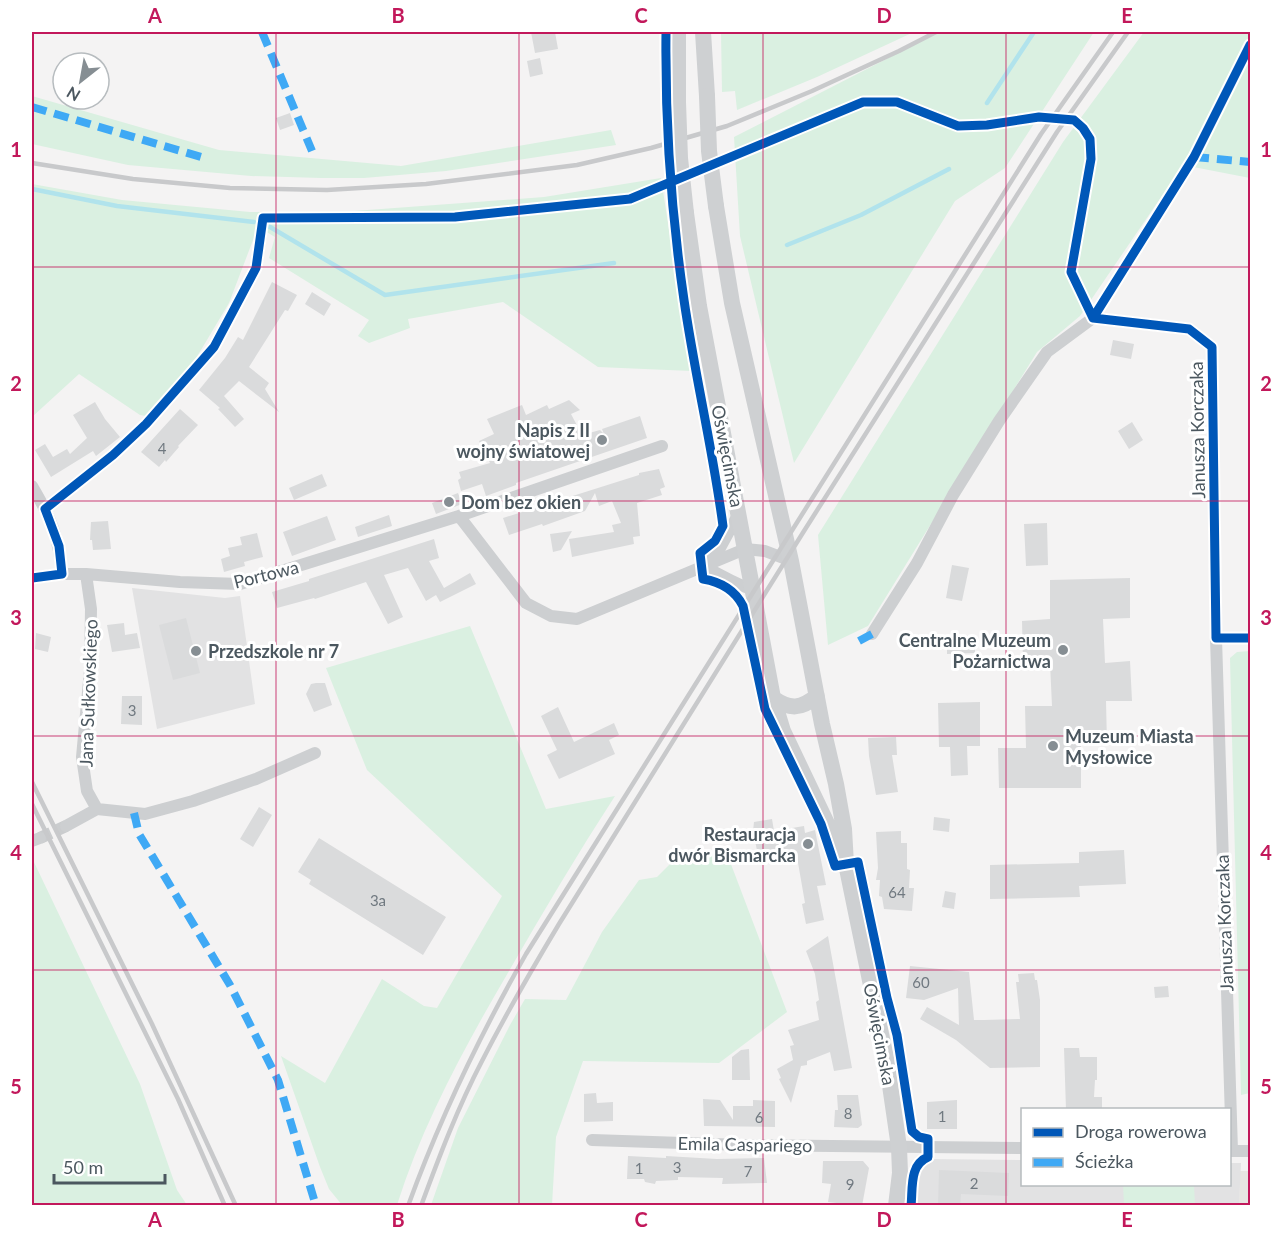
<svg xmlns="http://www.w3.org/2000/svg" width="1282" height="1237" viewBox="0 0 1282 1237" font-family="Lato,sans-serif">
	<style>
		.commercial { fill: #e7e6e2 }
		.education { fill: #e2e2e3 }
		.green { fill: #daf0e1 }
		.lines { fill: none; stroke-linecap: round; stroke-linejoin: round }
		.stream { stroke: #b1e3ec; stroke-width: 4.5 }
		.building { fill: #dadbdc }
		.minor-tunnel { stroke: #caccce; stroke-width: 12; stroke-dasharray: 12 6; stroke-linecap: butt }
		.minor { stroke: #cdcfd1; stroke-width: 12 }
		.secondary { stroke: #ced0d2; stroke-width: 16 }
		.rail { stroke: #c8c9cb; stroke-width: 4.5 }
		.secondary-bridge { stroke: #ced0d2; stroke-width: 16 }
		.quiet { stroke: #3fa9f5; stroke-width: 8; stroke-dasharray: 15 8; stroke-linecap: butt }
		.cycleway-casing { stroke: #fff; stroke-width: 13 }
		.cycleway { stroke: #0057b8; stroke-width: 9 }
		.grid { fill: none; stroke: #c2185b; stroke-width: 1.5; stroke-opacity: 0.55 }
		.poi-dot { fill: #868e93; stroke: #fff; stroke-width: 2 }
		.labels { text-anchor: middle; dominant-baseline: central; stroke-width: 6; stroke-linejoin: round; paint-order: stroke }
		.number-label { font-size: 15px; fill: #707980 }
		.poi-label { font-size: 18px; font-weight: bold; fill: #4b575f; stroke: #fff; text-anchor: end }
		.street-label { font-size: 18px; fill: #4b575f; stroke: #fff }
		.neatline { fill: none; stroke: #c2185b; stroke-width: 2 }
		.grid-label { font-size: 20px; text-anchor: middle; font-weight: bold; fill: #c2185b }
	</style>
	<rect width="100%" height="100%" fill="#f4f3f3"/>
	<path class="commercial" d="M1240,1171H1250V1205H1239Z"/>
	<path class="education" d="M132,588L225,598L240,596L255,704L157,729Z
		M928,1159L1022,1160V1184H1230V1163H1241L1239,1205L917,1206V1176L921,1164Z"/>
	<path class="green" d="M721,32H914L817,77L737,110L735,91L722,92Z
		M939,32H1094L1005,168L955,201L794,463L740,236L734,137Z
		M1144,32H1250V178L1183,165L1080,316L1037,352L868,626L828,645L818,535L1063,142Z
		M32,96L219,150L401,166L611,130L616,145L446,171L364,178H321L251,176L128,165L32,144Z
		M661,178L691,371L598,367L503,302L408,319L410,328L369,343L358,336L369,320L269,258L275,237L258,227L229,303L195,360L146,416L140,415L79,374L32,417V184L122,200L250,212L354,211L544,197Z
		M470,626L546,809L615,796C578,853 543,912 509,971C465,1046 423,1123 397,1205H342L329,1189L320,1167L281,1056L325,1083L382,979L424,1006L437,1008L502,896L367,770L326,668Z
		M1250,651V1093L1241,1095L1230,658L1237,652Z
		M726,851L787,1012L719,1063L583,1061L556,1137L552,1205H431L458,1128L510,1025L525,999L566,1000L602,932L639,880L657,877L671,863Z
		M32,858L140,1084L177,1190L187,1205H32Z
		M1123,1185H1194L1195,1205H1124Z"/>
	<g class="lines">
		<path class="stream" d="M987,103L1034,32
			M32,189L117,206L254,222
			M265,224L385,295L614,263
			M787,245L861,215L949,169"/>
	</g>
	<path class="building" d="M531,32H555L558,49L535,53Z
		M540,58L543,74L530,77L527,61Z
		M290,113L294,125L280,130L276,118Z
		M272,282L297,295L288,311L285,310L249,367L269,383L265,389L279,412L239,381L224,396L244,419L235,427L218,409L220,408L199,390L225,358L238,337L243,340Z
		M312,292L331,304L324,316L305,304Z
		M1113,340L1134,344L1131,359L1110,355Z
		M569,400L580,410L571,414L582,435L600,430L604,434L602,429L640,416L647,438L516,483V485L486,496L482,484L461,491L458,480L461,478L459,472L490,463L479,441L494,434L487,419L522,405L526,415L547,405L549,409Z
		M95,402L105,419L120,437L96,456L93,451L51,477L35,450L45,444L53,457L67,449L70,454L87,438L73,415Z
		M180,409L198,425L178,446L179,447L166,462L165,460L159,467L141,452Z
		M1132,422L1143,440L1129,449L1118,431Z
		M659,469L665,487L660,489L662,495L637,503L640,536L633,537L634,544L572,557L569,539L614,532L612,525L621,523L612,501L599,506L595,493L585,511L543,526L542,524L509,535L503,518L639,475V473Z
		M322,474L327,486L294,500L289,488Z
		M458,493L462,504L436,514L432,503Z
		M389,515L392,526L358,537L355,527Z
		M327,516L336,540L292,556L283,532Z
		M108,521L111,549L93,550L92,540H90L91,522Z
		M1047,523L1048,565L1026,566L1024,524Z
		M572,531L561,550L553,552L550,534Z
		M257,533L263,557L244,562L245,566L224,572L221,559L230,556L228,548L242,545L240,537Z
		M434,539L439,558L429,561L444,588L470,573L476,584L440,602L436,595L426,601L408,568L384,575L403,617L388,624L366,582L315,599L314,598L277,608L272,592L309,581V579Z
		M952,565L969,568L962,601L946,598Z
		M1130,578V618L1103,619L1105,663L1130,661L1132,701H1106L1107,744H1081V788H999L998,748H1026L1025,706H1052L1050,663L1023,662L1022,621L1050,619V580Z
		M186,618L200,673L173,680L159,625Z
		M124,623L125,635L137,633L140,648L112,652L107,625Z
		M36,633L51,637L48,652L35,649Z
		M975,635V653L947,654V636Z
		M316,683H325L332,705L314,712L306,694L311,684Z
		M122,696H142V725L121,724Z
		M980,702V746H967L968,775L951,776L950,747H939L938,703Z
		M558,707L574,742L614,723L619,735L609,740L615,754L559,779L547,755L557,750L541,716Z
		M896,737L897,755H892L898,792L876,795L869,756L868,738Z
		M259,807L272,815L253,847L240,839Z
		M934,817L950,819L949,832L933,830Z
		M772,819L774,831L804,826L805,833L815,830L826,885L817,886L824,920L806,924L802,904L805,903L797,857L760,865L753,831L754,822Z
		M901,831V843H907V869L910,870L909,888H914L912,911L884,909L882,897L879,896L880,880H876L878,868L876,832Z
		M319,838L446,917L423,955L309,884L311,880L298,872Z
		M1124,850L1126,884L1079,886L1080,897L990,899V865L1079,863V852Z
		M945,891L956,893L954,909L942,907Z
		M828,936L852,1068L834,1071L830,1052L807,1061V1065L801,1066L791,1103L779,1079L781,1078L777,1069L793,1060L790,1046L794,1045L788,1030L819,1020L816,1002L819,1000L815,974L806,951Z
		M910,966L969,972L974,1020H984L1020,1019L1016,982H1019L1018,974L1034,973L1035,980H1037L1040,1000V1067L990,1068L956,1040L920,1019L927,1007L959,1025L958,988L924,1000L906,998Z
		M1168,986L1169,997L1155,998L1154,987Z
		M1064,1048H1079L1080,1057H1097V1080H1095L1094,1097H1102V1110H1066Z
		M749,1049L750,1080H732V1057L741,1050Z
		M596,1093L597,1103L613,1102V1121L584,1122V1094Z
		M837,1095H858L862,1125L858,1128L834,1127L835,1110H838Z
		M703,1099L720,1100L733,1120V1106H753V1100L775,1101V1127L704,1126Z
		M957,1100V1129H927V1102Z
		M628,1156L666,1158V1156L717,1159L764,1158L767,1183L722,1184L723,1178L678,1177V1180L656,1181L655,1184L645,1182L644,1179H627Z
		M823,1161H863L869,1168L862,1206L828,1202L831,1184L822,1183Z
		M939,1170L1009,1173L1008,1196L961,1194L960,1206H938Z"/>
	<g class="lines">
		<path class="minor-tunnel" d="M40,838L66,826"/>
		<path class="minor" d="M32,486C51,518 59,537 62,574
			M45,509L113,455L146,424L214,347L256,268L261,234
			M739,513L720,548L702,566C719,573 735,585 752,589
			M459,516L662,446
			M86,574L91,609L90,670L82,757L87,791L97,809
			M32,578L62,574H86L180,582L240,584L459,516L526,603L551,616L577,619L745,549L765,551L791,561
			M872,634L917,563L953,495L999,421L1047,352L1093,318L1189,329L1212,347L1216,638L1232,1151
			M66,826L97,809L145,814L193,801L256,779L315,753
			M32,841L40,838
			M592,1140L743,1145L1022,1148
			M1230,1151H1250"/>
		<path class="secondary" d="M703,32L707,96
			M678,102V32
			M716,206L732,303L791,561L822,724L836,784L844,829L846,864L886,1058L899,1147L900,1173L896,1206
			M686,213L699,306L773,698L783,731L842,855
			M773,698C790,710 801,709 817,696"/>
		<path class="rail" d="M32,163L133,179L230,188L327,190L426,184L577,165L651,148L727,126L812,91L899,51L936,32
			M32,782L152,1024L236,1206
			M32,804L178,1099L225,1206
			M408,1206C440,1118 480,1035 526,954L1041,134L1113,32
			M421,1206C439,1157 458,1107 482,1061C506,1014 532,969 559,924L804,531L1057,132L1128,32"/>
		<path class="secondary-bridge" d="M707,96L709,151L716,206
			M678,102L680,158L686,213"/>
		<path class="quiet" d="M262,32L312,151
			M32,107L208,159
			M1194,157L1250,162
			M859,641L872,634
			M134,813L139,834L230,985L278,1080L316,1206"/>
		<g class="cycleway-casing">
			<path id="cycleway" d="M666,32C665,122 671,211 684,300C695,376 713,450 723,526L715,541L700,553L703,579C721,582 735,590 743,606L765,709L821,824L835,866L858,862L887,998L897,1035L912,1131L919,1137L928,1139V1157C909,1165 913,1188 911,1206
				M1093,318L1189,329L1212,347L1216,638H1250
				M1093,318L1194,157L1250,45
				M32,578L62,574L59,546L45,509L113,455L146,424L214,347L256,268L263,218L455,217L630,199L863,102H897L958,126L987,125L1039,117L1074,120L1083,128L1090,139L1091,159L1071,272L1093,318"/>
		</g>
		<use href="#cycleway" class="cycleway"/>
	</g>
	<path class="grid" d="M276,32V1206M519,32V1206M763,32V1206M1006,32V1206M32,267H1250M32,501H1250M32,736H1250M32,970H1250"/>
	<g class="poi-dot">
		<circle cx="602" cy="440" r="6"/>
		<circle cx="449" cy="502" r="6"/>
		<circle cx="1063" cy="650" r="6"/>
		<circle cx="196" cy="651" r="6"/>
		<circle cx="1053" cy="746" r="6"/>
		<circle cx="808" cy="844" r="6"/>
	</g>
	<g class="labels">
		<g class="number-label">
			<text x="162" y="448">4</text>
			<text x="132" y="710">3</text>
			<text x="897" y="892">64</text>
			<text x="378" y="900">3a</text>
			<text x="921" y="982">60</text>
			<text x="848" y="1113">8</text>
			<text x="942" y="1116">1</text>
			<text x="759" y="1117">6</text>
			<text x="677" y="1167">3</text>
			<text x="639" y="1168">1</text>
			<text x="748" y="1171">7</text>
			<text x="974" y="1183">2</text>
			<text x="850" y="1184">9</text>
		</g>
		<g class="poi-label">
			<text x="590" y="430">Napis z II<tspan x="590" dy="21">wojny światowej</tspan></text>
			<text x="461" y="502" text-anchor="start">Dom bez okien</text>
			<text x="1051" y="640">Centralne Muzeum<tspan x="1051" dy="21">Pożarnictwa</tspan></text>
			<text x="208" y="651" text-anchor="start">Przedszkole nr 7</text>
			<text x="1065" y="736" text-anchor="start">Muzeum Miasta<tspan x="1065" dy="21">Mysłowice</tspan></text>
			<text x="796" y="834">Restauracja<tspan x="796" dy="21">dwór Bismarcka</tspan></text>
		</g>
		<g class="street-label">
			<text transform="translate(1197 430) rotate(-91)">Janusza Korczaka</text>
			<text transform="translate(728 456) rotate(79)">Oświęcimska</text>
			<text transform="translate(266 574) rotate(-14)">Portowa</text>
			<text transform="translate(88 693) rotate(-88)">Jana Sułkowskiego</text>
			<text transform="translate(1224 923) rotate(-92)">Janusza Korczaka</text>
			<text transform="translate(880 1034) rotate(79)">Oświęcimska</text>
			<text transform="translate(745 1144) rotate(1)">Emila Caspariego</text>
		</g>
	</g>
	<rect width="1282" height="1237" fill="none" stroke="#ffffff" stroke-width="66"/>
	<rect x="1021" y="1108" width="210" height="78" fill="#ffffff" stroke="#b7bcbf" stroke-width="1.5"/>
	<rect x="1033" y="1128" width="30" height="9" fill="#0057b8" stroke="#b7bcbf" stroke-width="1.5"/>
	<text x="1075" y="1138" font-size="18" fill="#4b575f">Droga rowerowa</text>
	<rect x="1033" y="1158" width="30" height="9" fill="#3fa9f5" stroke="#b7bcbf" stroke-width="1.5"/>
	<text x="1075" y="1168" font-size="18" fill="#4b575f">Ścieżka</text>
	<g transform="translate(81 81) rotate(211)"><circle r="28" fill="#ffffff" stroke="#b7bcbf" stroke-width="1.5"/>
	<path d="M0-4.5L10 22L0 15L-10 22Z" fill="#868e93"/>
	<text y="-9" font-size="16" font-weight="bold" text-anchor="middle" fill="#4b575f">N</text>
	</g>
	<path d="M54 1174v9h111v-9" fill="none" stroke="#4b575f" stroke-width="3"/>
	<text x="63" y="1174" font-size="18" fill="#4b575f" stroke="#ffffff" stroke-width="4.5" paint-order="stroke">50 m</text>
	<rect x="33" y="33" width="1216" height="1171" class="neatline"/>
	<g class="grid-label">
		<text x="155" y="23">A</text>
		<text x="398" y="23">B</text>
		<text x="641" y="23">C</text>
		<text x="884" y="23">D</text>
		<text x="1127" y="23">E</text>
		<text x="16" y="157">1</text>
		<text x="1266" y="157">1</text>
		<text x="16" y="391">2</text>
		<text x="1266" y="391">2</text>
		<text x="16" y="625">3</text>
		<text x="1266" y="625">3</text>
		<text x="16" y="860">4</text>
		<text x="1266" y="860">4</text>
		<text x="16" y="1094">5</text>
		<text x="1266" y="1094">5</text>
		<text x="155" y="1227">A</text>
		<text x="398" y="1227">B</text>
		<text x="641" y="1227">C</text>
		<text x="884" y="1227">D</text>
		<text x="1127" y="1227">E</text>
	</g>
</svg>
